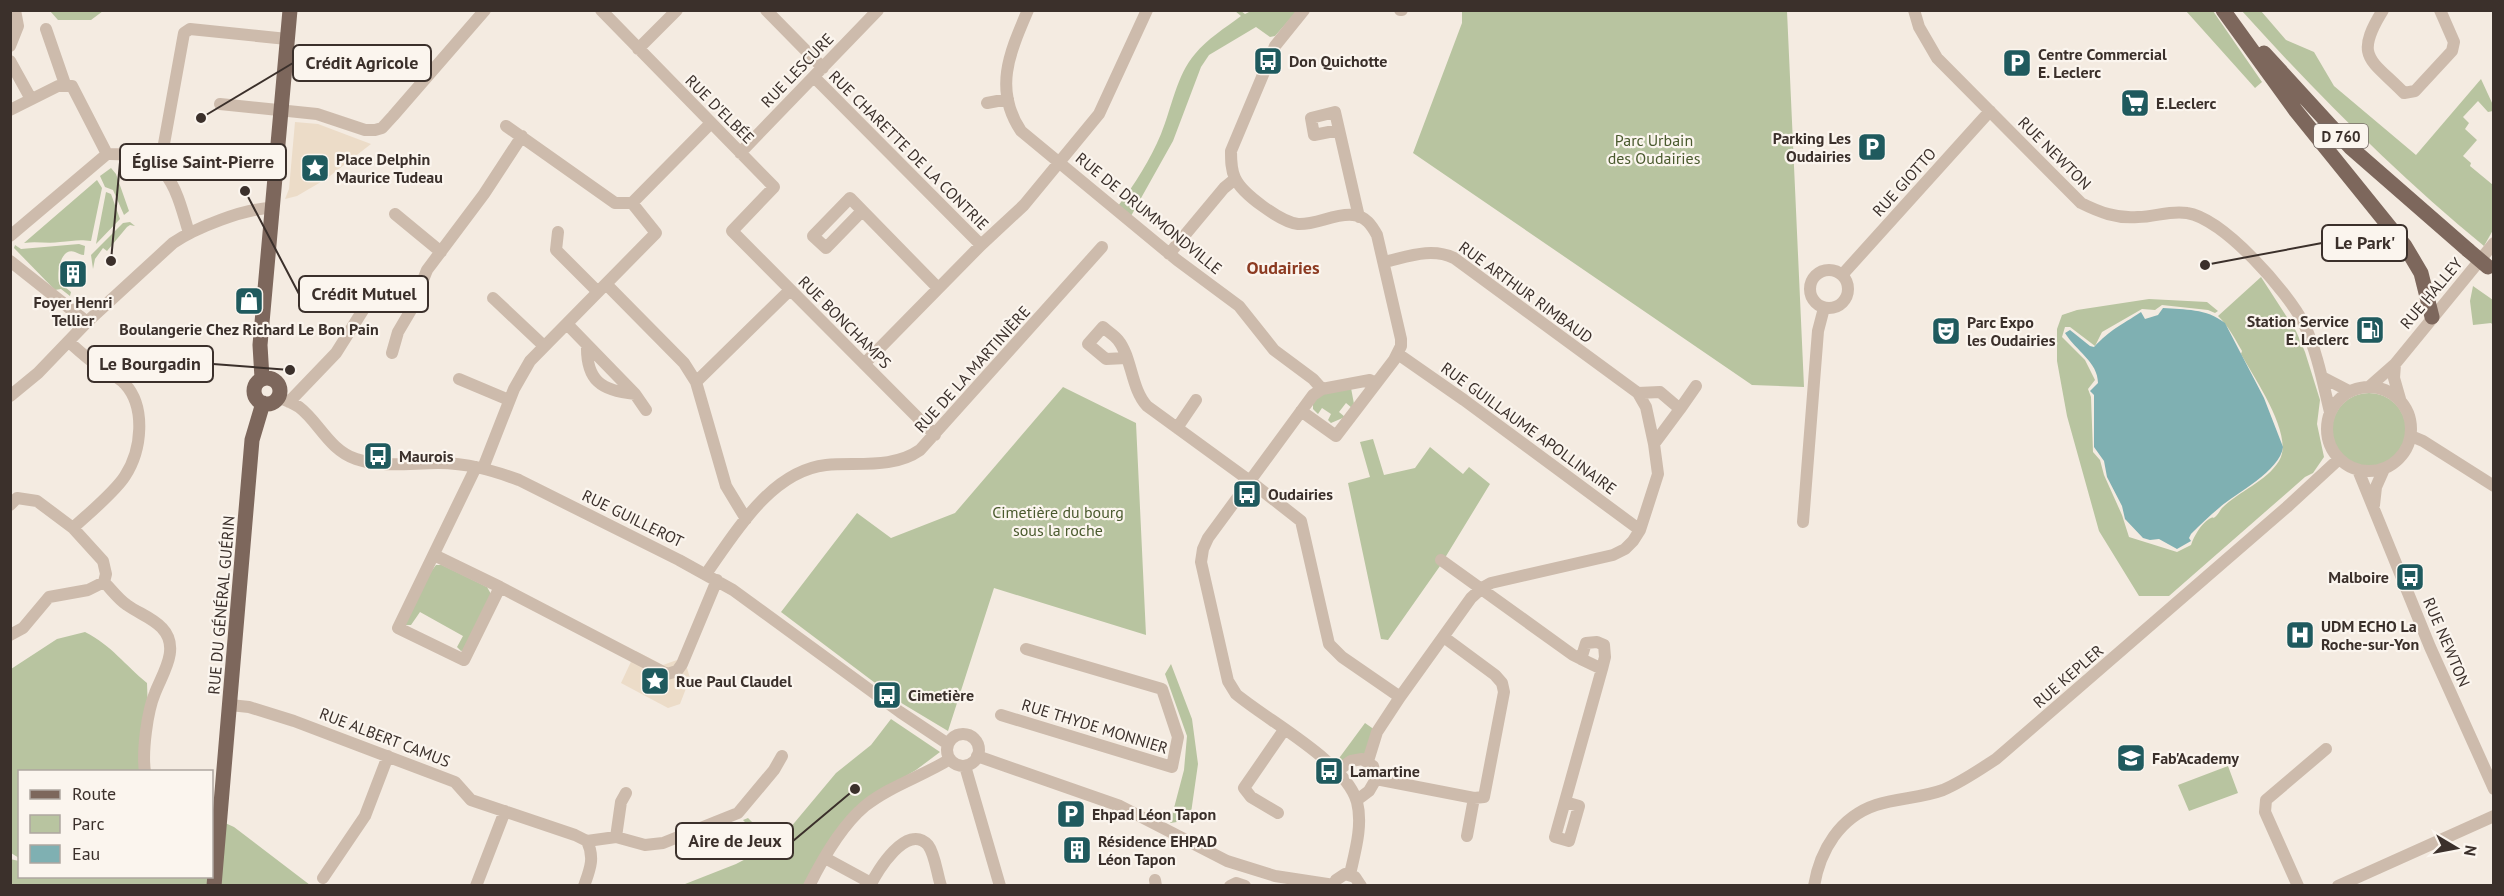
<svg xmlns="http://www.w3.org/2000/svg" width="2504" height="896" viewBox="0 0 2504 896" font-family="'PT Sans',sans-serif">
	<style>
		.green { fill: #b8c4a0 }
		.plaza { fill: #ecdcc8 }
		.water { fill: #7fb0b2 }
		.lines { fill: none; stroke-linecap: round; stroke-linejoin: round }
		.minor { stroke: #cdbbac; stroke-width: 12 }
		.major { stroke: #7d675c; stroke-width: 15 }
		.major-bridge { stroke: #7d675c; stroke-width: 15 }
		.labels { text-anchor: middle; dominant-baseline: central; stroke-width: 4.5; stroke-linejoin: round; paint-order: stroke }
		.shield { fill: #fbf5ee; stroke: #756b66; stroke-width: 1.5 }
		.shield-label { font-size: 15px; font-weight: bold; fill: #3b302b }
		.poi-label { font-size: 16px; font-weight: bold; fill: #3b302b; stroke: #fbf5ee; text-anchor: start }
		.street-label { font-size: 16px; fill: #3b302b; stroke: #fbf5ee }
		.park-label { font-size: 16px; fill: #4a5a2e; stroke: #fbf5ee }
		.neighbourhood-label { font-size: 18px; font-weight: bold; fill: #8c3b22; stroke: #fbf5ee }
		.leader { fill: none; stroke: #3b302b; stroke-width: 2 }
		.callout-dot { fill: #3b302b; stroke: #fbf5ee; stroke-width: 2 }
		.callout { fill: #fbf5ee; stroke: #3b302b; stroke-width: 2 }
		.callout-label { font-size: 18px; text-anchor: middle; font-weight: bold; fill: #3b302b }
	</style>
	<rect width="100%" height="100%" fill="#f4ebe1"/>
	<path class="green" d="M50,11H103L91,20H58Z
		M1235,11H1241L1245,14L1251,11H1297L1275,36L1270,37L1256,27L1209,55L1201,67L1173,141L1131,216L1118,206C1135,184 1150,160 1161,134C1171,110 1177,74 1195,54C1207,39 1225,28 1241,16Z
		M1462,11H1787L1804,387L1752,385L1413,153L1462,23Z
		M2186,11H2213L2262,82L2255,88Z
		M2242,11H2261L2286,40L2314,52L2334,86L2416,155L2481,79L2493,105V111L2488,112L2478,101L2463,117L2469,123L2465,129L2477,140L2463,156L2471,163L2470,166L2493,185V230L2484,246C2396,174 2317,94 2242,11Z
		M111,168L116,174L129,211L124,215L113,190L105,187L100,176Z
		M97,180L102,188L91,241C79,239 72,241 60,242C48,244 37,241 24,243Z
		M106,192L111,194L120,219L96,244Z
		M130,222L135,226L130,225L127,227L107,251L103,248L95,259L93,269L91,255L123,223Z
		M79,244L85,246L84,255C81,255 78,253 75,252C60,247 57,273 59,282L71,292L70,296L61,289L55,290L14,248L15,245L21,249Z
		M2261,277L2296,331L2305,352L2320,400L2317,424L2324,457L2313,473L2305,477L2169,596H2139L2099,531L2067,416L2057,361V329L2062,315L2077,310L2149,299L2207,302L2218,311L2215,313L2208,310L2162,305L2155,310L2142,309L2102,332L2095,346L2070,327H2065L2062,337L2085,360L2095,380L2088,389L2091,397L2093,452L2100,460L2104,475L2122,515L2129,537L2177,552L2191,545C2194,536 2201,524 2209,519C2216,515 2211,521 2217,515C2219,513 2220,510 2222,508C2239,491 2266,482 2279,461C2295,436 2254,378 2241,354L2242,351C2234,337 2229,327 2218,316Z
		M2473,286L2493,300V325L2491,323L2473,325L2470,301Z
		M1063,387L1136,423L1146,635L994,588L948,731L903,704L781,612L857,513L891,538L955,513Z
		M1351,388L1354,404L1352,408L1346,403L1339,412L1345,417L1331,423L1328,420L1331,414L1322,408L1318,414L1313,409V404L1319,395Z
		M2332 430a37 37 0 1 1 74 0a37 37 0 1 1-74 0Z
		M1373,439L1384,475L1415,468L1430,447L1463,474L1469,467L1490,484L1440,566L1388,640L1381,639L1348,483L1370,477L1360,442Z
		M436,565H442L487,587L491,594L465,650L461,651L457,647L463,636L420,612L411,625H406L405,620L427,577Z
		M85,632C111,645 125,665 147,683L150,771L20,772L19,858L11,853V669L57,639Z
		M1171,664L1192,719L1198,764L1190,820L1170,823L1184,770L1187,736L1165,674Z
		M891,719L940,752L916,770L877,793L805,885L680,886L736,864L769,847L743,820L748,818L774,844L790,828L836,773L871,745Z
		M1365,723L1375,730L1364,755L1345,761H1337Z
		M2228,766L2238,793L2189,811L2178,785Z
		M212,817L234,827L310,885H11L10,859L19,861L20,876H212Z"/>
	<path class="plaza" d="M295,122L318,124L371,144L326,179L297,196L285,199L289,189Z
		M636,651L663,665L677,660L687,668L690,678L680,704L668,708L621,683Z"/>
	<path class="water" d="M2163,308C2185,310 2206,308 2225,323L2264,398L2283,447C2280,471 2236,493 2219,508C2209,516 2200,525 2191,534L2189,538L2191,541L2177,549L2159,539L2150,540L2143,538L2125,519L2122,506L2107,477L2104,461L2094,447V395L2090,391L2098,383C2098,362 2076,351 2065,333L2070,330L2090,346L2094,347C2111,329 2120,326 2141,312L2145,319L2158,315Z"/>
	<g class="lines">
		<path class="minor" d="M601,10L774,187L732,231L935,435
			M766,10L823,68
			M1028,10C1010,52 993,89 1021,131L1177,260L1239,306L1274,350L1313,379L1322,389
			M1400,10H1402
			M1914,10L1919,27L1937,58L2081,203C2099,212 2117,219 2138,217C2155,217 2170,210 2187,213C2223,218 2288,292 2304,324C2317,351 2323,383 2330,412
			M2383,10C2353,58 2371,59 2404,93L2415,91L2452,51L2454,42L2440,10
			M46,29L65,84
			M10,46L18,26L15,10
			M638,49L677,10
			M10,61L31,99
			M814,77L981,245
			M987,103L1008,99
			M220,104L317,114L365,130H375L382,128L393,116L485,10
			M10,110L58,86H72L107,154
			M506,126L615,203H632
			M1339,130L1314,135L1311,118L1335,112L1359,217
			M740,153L878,10
			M160,166L184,33L190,29L287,39
			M862,211L826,248L813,236L850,198L938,288
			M395,214L441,252
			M558,232L556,250L598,292
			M10,236L107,154C167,153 174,181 189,233
			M1169,254L1224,188L1235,179
			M10,261L87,322
			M1810 289a19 19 0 1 1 38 0a19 19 0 1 1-38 0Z
			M1842,275L1990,111
			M606,284L684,363L696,382L726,486L746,519
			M493,298L544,346
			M567,324L635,394L646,410
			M69,342C79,351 90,361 102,369C109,373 119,377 125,384C146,407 142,450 125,476C115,492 88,514 73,528
			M587,345C586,380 601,391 635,394
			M392,353L398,332L411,310L427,270L484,194L522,136
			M1398,354L1464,400L1640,530
			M1126,358L1106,359L1088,344L1103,327C1107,331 1114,335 1118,340C1132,357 1131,389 1147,406L1250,481L1301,521L1329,644L1342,657L1400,697
			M864,364L981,245L1024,205L1099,114L1147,10
			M2395,364L2394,378L2400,399
			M2322,377L2349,391
			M459,379L509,400
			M696,382L790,290
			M2370,386L2395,364L2494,243
			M2327 429a42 42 0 1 1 84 0a42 42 0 1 1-84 0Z
			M1638,393L1660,392L1680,409L1654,444
			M10,396L38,373L87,322L173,243C195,228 245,208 272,208
			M278,397C285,400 293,403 299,407C319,422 329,450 356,459C383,468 411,463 438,463C467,463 492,470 519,480L679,560L733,590L900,712L948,744
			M289,402L336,353L370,299
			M1680,409L1696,386
			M1301,411L1336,436L1394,360L1401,346V339L1377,235C1372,226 1366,216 1353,215C1335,213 1316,225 1298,224C1281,222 1242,194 1235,178C1231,170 1231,160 1231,151L1275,46L1304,10
			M1177,428L1196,400
			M2411,436L2423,441L2494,486
			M483,468L514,389L530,361L656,233L632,203L711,123
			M2358,470L2430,647L2494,789
			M10,505L17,498L37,501L73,528L103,561L106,574L104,582L88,590L49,597L23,628L10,635
			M2374,505L2376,487L2384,469
			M1803,522L1818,331L1824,308
			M434,555L500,587L464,660L398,628L476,467
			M1441,560L1573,655L1581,659L1586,643L1597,642L1604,645L1605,657L1602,669
			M706,574C735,533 771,471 826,465C857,462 893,469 920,450L1102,247
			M104,582C111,589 118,599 127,605C138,613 153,618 162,628C181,648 162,674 155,693C147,712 142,752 145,772
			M500,587L667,674L677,671L682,664L717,580
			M230,705L249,707L294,721L455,782L471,800L575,835L587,841
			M1001,715L1172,767L1178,737L1162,689L1026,649
			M947 750a16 16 0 1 1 32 0a16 16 0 1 1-32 0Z
			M977,756L1120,806L1227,861L1275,876L1334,885
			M1368,761L1377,732L1400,697L1471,598L1482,588L1491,583L1613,555L1625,549L1633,541L1640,530L1658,474L1654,444L1646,407L1638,393L1454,258C1431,247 1407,257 1384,262
			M965,766L1000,886
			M1337,771L1351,761L1362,759L1373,766L1376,779L1369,791L1357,800
			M1376,779L1474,798L1484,797L1504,692L1502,683L1495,675L1445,638
			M1565,802L1579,806L1569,841L1555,837L1602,669L1581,659
			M1278,813L1251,797L1244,788L1284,730
			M1467,836L1474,798
			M616,837L621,802L626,793
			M587,841L616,837L645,845L663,843L738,813L774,770L782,756
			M825,858L871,883
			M1350,874C1355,852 1363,825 1357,802C1346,762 1268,721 1236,694L1228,681L1201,562L1203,549L1208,538L1313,395L1322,389L1370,380L1376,383
			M323,878L365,816L388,756
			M1155,880L1156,886
			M476,886L505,811
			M584,886C590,869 595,858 587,841
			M809,886C823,858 841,826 865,806C890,786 923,776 950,759
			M870,886C877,871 907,822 928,845C935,854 937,874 941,886
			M1230,886L1236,883L1245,886
			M1334,886L1336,880L1345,874L1355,877L1361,886
			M1814,886C1820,850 1840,817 1876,805C1898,798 1921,798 1943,790C1962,782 1979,770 1996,759L2287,507L2339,459
			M2298,886L2265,812L2266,800L2326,749
			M2338,886L2494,816"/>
		<path class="major" d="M2223,10L2296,111L2405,246L2421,273L2432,317
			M2264,53L2350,147L2468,250
			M262,378L260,345L290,10
			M254 391a13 13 0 1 1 26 0a13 13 0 1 1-26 0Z
			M214,886L252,440L263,403"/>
		<path class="major-bridge" d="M2468,250L2488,267"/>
	</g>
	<defs>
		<g id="bus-square" transform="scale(1.5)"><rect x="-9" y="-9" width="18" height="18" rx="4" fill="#1f5a5e" stroke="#fbf5ee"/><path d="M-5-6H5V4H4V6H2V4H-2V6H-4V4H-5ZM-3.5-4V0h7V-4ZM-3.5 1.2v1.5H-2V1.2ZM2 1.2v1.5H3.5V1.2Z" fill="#fff"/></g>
		<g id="parking-square" transform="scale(1.5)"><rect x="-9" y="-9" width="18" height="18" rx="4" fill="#1f5a5e" stroke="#fbf5ee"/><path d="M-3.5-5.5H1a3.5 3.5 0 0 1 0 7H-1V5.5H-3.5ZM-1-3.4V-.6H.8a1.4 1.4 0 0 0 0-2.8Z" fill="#fff"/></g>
		<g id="supermarket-square" transform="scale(1.5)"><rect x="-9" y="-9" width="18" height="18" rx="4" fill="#1f5a5e" stroke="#fbf5ee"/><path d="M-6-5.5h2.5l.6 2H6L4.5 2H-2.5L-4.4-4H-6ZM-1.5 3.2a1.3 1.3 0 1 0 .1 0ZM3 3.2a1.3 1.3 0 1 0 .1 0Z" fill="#fff"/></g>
		<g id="sight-square" transform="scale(1.5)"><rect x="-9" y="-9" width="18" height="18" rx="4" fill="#1f5a5e" stroke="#fbf5ee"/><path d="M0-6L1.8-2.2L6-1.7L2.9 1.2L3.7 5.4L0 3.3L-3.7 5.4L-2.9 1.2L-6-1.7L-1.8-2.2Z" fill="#fff"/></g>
		<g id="building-square" transform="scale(1.5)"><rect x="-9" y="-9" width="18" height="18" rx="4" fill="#1f5a5e" stroke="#fbf5ee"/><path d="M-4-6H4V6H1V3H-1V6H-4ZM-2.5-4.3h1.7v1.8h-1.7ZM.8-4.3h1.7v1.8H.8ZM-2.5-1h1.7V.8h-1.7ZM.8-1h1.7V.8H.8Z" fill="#fff"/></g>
		<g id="shop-square" transform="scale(1.5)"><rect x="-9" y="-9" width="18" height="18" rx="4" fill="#1f5a5e" stroke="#fbf5ee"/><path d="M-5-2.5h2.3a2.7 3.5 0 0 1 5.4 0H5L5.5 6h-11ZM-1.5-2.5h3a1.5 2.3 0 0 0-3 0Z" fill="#fff"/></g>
		<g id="fuel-square" transform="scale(1.5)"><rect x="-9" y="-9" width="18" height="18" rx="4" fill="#1f5a5e" stroke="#fbf5ee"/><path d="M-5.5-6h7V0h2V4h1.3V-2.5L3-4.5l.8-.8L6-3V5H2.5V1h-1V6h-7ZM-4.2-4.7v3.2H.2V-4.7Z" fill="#fff"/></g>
		<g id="theatre-square" transform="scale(1.5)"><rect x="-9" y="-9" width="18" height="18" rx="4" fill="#1f5a5e" stroke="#fbf5ee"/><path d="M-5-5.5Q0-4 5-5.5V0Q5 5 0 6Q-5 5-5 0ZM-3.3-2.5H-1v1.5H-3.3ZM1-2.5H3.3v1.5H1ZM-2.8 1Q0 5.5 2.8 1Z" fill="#fff"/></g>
		<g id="hospital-square" transform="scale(1.5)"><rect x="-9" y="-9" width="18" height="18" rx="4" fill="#1f5a5e" stroke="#fbf5ee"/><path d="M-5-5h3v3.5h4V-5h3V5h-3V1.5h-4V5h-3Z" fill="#fff"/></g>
		<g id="school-square" transform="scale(1.5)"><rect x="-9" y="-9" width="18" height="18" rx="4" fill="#1f5a5e" stroke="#fbf5ee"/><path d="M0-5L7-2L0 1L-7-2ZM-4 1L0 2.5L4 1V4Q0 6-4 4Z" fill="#fff"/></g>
	</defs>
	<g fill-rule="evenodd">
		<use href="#bus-square" x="1268" y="61"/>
		<use href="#parking-square" x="2017" y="63"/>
		<use href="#supermarket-square" x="2135" y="103"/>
		<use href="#parking-square" x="1872" y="147"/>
		<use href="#sight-square" x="315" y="168"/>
		<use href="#building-square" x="73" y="274"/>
		<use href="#shop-square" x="249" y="301"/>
		<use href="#fuel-square" x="2370" y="330"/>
		<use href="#theatre-square" x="1946" y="331"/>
		<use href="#bus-square" x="378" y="456"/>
		<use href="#bus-square" x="1247" y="494"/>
		<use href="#bus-square" x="2410" y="577"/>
		<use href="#hospital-square" x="2300" y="635"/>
		<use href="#sight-square" x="655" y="681"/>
		<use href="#bus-square" x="887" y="695"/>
		<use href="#school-square" x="2131" y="758"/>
		<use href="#bus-square" x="1329" y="771"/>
		<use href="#parking-square" x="1071" y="814"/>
		<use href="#building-square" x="1077" y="850"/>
	</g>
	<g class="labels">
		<rect class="shield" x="2314" y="124" width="54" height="24" rx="4.5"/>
		<g class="shield-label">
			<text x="2341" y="136">D 760</text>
		</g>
		<g class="poi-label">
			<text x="2038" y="54">Centre Commercial<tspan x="2038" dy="18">E. Leclerc</tspan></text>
			<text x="1289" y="61">Don Quichotte</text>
			<text x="2156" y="103">E.Leclerc</text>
			<text x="1851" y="138" text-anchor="end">Parking Les<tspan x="1851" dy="18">Oudairies</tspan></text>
			<text x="336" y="159">Place Delphin<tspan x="336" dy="18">Maurice Tudeau</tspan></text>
			<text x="73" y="302" text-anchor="middle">Foyer Henri<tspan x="73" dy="18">Tellier</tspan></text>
			<text x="2349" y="321" text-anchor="end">Station Service<tspan x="2349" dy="18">E. Leclerc</tspan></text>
			<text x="1967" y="322">Parc Expo<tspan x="1967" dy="18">les Oudairies</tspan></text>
			<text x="249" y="329" text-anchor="middle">Boulangerie Chez Richard Le Bon Pain</text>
			<text x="399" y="456">Maurois</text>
			<text x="1268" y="494">Oudairies</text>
			<text x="2389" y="577" text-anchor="end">Malboire</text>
			<text x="2321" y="626">UDM ECHO La<tspan x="2321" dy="18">Roche-sur-Yon</tspan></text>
			<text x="676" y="681">Rue Paul Claudel</text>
			<text x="908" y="695">Cimetière</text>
			<text x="2152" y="758">Fab'Academy</text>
			<text x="1350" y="771">Lamartine</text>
			<text x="1092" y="814">Ehpad Léon Tapon</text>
			<text x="1098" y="841">Résidence EHPAD<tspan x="1098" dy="18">Léon Tapon</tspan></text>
		</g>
		<g class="street-label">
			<text transform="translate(797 70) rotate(-46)">RUE LESCURE</text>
			<text transform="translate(720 109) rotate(45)">RUE D'ELBÉE</text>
			<text transform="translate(909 150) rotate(45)">RUE CHARETTE DE LA CONTRIE</text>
			<text transform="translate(2055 153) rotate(45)">RUE NEWTON</text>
			<text transform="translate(1904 182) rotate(-48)">RUE GIOTTO</text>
			<text transform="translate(1149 213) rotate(39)">RUE DE DRUMMONDVILLE</text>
			<text transform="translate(1526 292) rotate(36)">RUE ARTHUR RIMBAUD</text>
			<text transform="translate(2431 293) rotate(-50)">RUE HALLEY</text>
			<text transform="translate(845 322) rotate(45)">RUE BONCHAMPS</text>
			<text transform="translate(972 369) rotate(-48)">RUE DE LA MARTINIÈRE</text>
			<text transform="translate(1529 428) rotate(36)">RUE GUILLAUME APOLLINAIRE</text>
			<text transform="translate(633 518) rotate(26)">RUE GUILLEROT</text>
			<text transform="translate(221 605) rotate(-85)">RUE DU GÉNÉRAL GUÉRIN</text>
			<text transform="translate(2447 642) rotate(67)">RUE NEWTON</text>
			<text transform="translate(2068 676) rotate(-41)">RUE KEPLER</text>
			<text transform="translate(1095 726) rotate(17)">RUE THYDE MONNIER</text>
			<text transform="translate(385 737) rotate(21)">RUE ALBERT CAMUS</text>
		</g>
		<g class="park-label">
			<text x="1654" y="140">Parc Urbain<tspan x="1654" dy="18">des Oudairies</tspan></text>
			<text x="1058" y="512">Cimetière du bourg<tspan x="1058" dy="18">sous la roche</tspan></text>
		</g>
		<g class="neighbourhood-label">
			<text x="1283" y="267">Oudairies</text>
		</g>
	</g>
	<path class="leader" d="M201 118L293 63M111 261L120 162M2205 265L2322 243M245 191L299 294M290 370L213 364M855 789L793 841"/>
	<g class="callout-dot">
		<circle cx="201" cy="118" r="6"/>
		<circle cx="111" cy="261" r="6"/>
		<circle cx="2205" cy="265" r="6"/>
		<circle cx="245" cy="191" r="6"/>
		<circle cx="290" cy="370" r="6"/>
		<circle cx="855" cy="789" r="6"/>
	</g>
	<g class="callout">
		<rect x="293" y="45" width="138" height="36" rx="6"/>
		<rect x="120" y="144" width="166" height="36" rx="6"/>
		<rect x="2322" y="225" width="85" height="36" rx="6"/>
		<rect x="299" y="276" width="129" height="36" rx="6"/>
		<rect x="88" y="346" width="125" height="36" rx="6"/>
		<rect x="676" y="823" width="117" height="36" rx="6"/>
	</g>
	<g class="callout-label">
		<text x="362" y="69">Crédit Agricole</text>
		<text x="203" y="168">Église Saint-Pierre</text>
		<text x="2365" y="249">Le Park'</text>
		<text x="364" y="300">Crédit Mutuel</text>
		<text x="150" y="370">Le Bourgadin</text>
		<text x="735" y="847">Aire de Jeux</text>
	</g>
	<rect width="2504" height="896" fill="none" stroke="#3b302b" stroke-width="24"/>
	<rect x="18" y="770" width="195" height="108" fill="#fbf5ee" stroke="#aea6a0" stroke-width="1.5"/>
	<rect x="30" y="790" width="30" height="9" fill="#7d675c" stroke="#aea6a0" stroke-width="1.5"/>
	<text x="72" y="800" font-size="18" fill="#3b302b">Route</text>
	<rect x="30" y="815" width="30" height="18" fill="#b8c4a0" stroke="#aea6a0" stroke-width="1.5"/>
	<text x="72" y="830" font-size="18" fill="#3b302b">Parc</text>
	<rect x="30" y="845" width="30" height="18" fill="#7fb0b2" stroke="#aea6a0" stroke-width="1.5"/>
	<text x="72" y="860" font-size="18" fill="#3b302b">Eau</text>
	<g transform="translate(2456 848) rotate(100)" stroke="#fbf5ee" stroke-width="4.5" paint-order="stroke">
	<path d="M0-4.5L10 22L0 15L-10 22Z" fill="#3b302b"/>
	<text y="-9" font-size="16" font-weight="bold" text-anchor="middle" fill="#3b302b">N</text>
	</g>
</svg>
